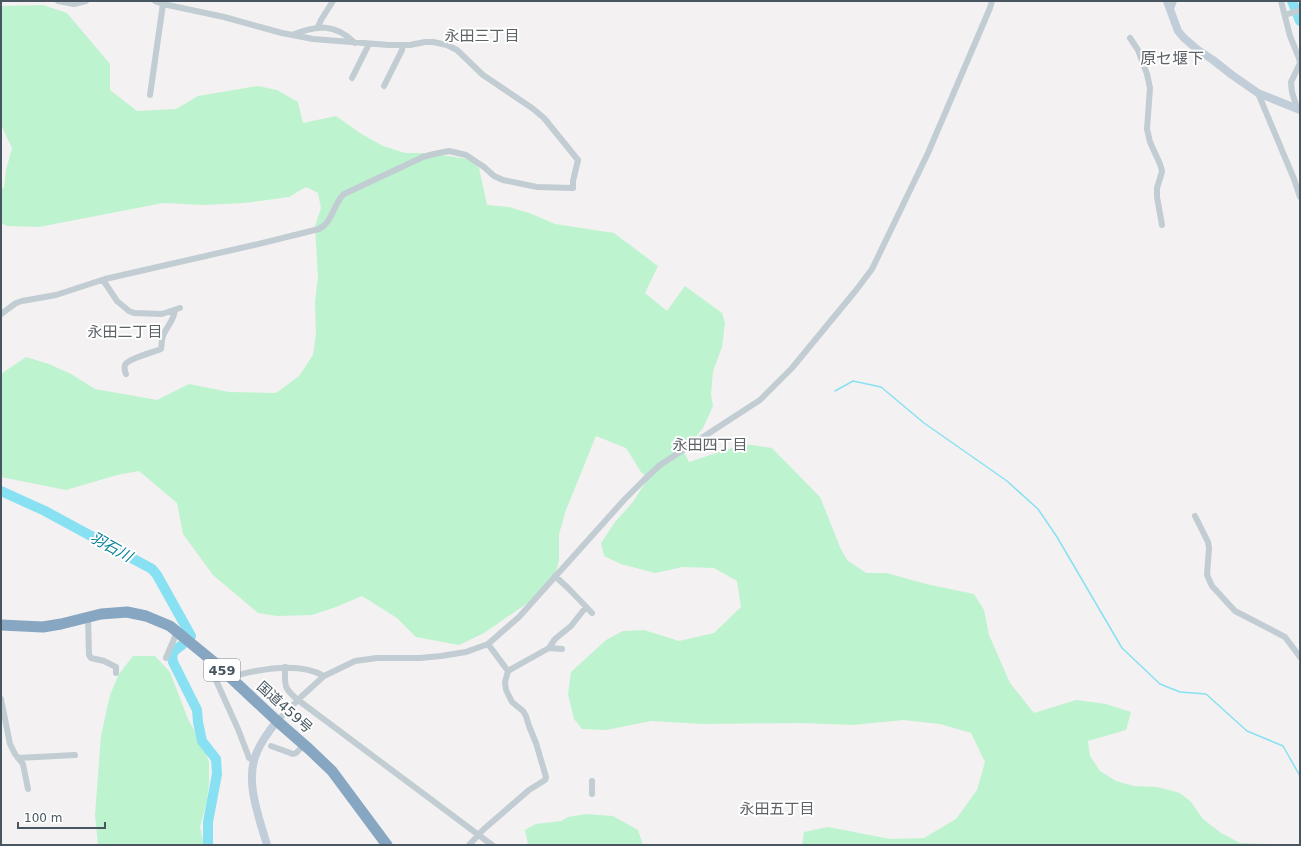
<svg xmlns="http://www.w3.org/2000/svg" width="1301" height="846" viewBox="0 0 1301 846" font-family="'DejaVu Sans','Noto Sans JP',sans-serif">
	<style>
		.green { fill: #bef3cf }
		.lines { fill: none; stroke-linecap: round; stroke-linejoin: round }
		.stream { stroke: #88e1f2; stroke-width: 1.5 }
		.river { stroke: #88e1f2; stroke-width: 10 }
		.street { stroke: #c1ccd3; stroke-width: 6 }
		.secondary { stroke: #c1cdd9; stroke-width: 8 }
		.highway { stroke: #86a6c2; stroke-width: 11 }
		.labels { text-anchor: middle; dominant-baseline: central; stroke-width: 4; stroke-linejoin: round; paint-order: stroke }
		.shield { fill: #fff; stroke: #7e8990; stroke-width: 1 }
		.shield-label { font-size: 13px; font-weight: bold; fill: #475660 }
		.street-label { font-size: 14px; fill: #475660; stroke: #fff }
		.neighbourhood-label { font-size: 15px; fill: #5d6266; stroke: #fff }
		.water-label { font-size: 15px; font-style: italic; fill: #067f96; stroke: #fff }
		.quarter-label { font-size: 16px; fill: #5d6266; stroke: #fff }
	</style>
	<rect width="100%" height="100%" fill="#f3f1f1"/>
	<path class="green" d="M43,5L67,13L110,64V90L137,111L176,109L198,96L258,86L277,90L298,102L303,123L336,116L360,133L383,146L405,153H427L469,159L479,168L487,205L509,207L532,214L555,224L614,233L658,266L645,293L667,311L685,286L722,313L725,323L722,347L713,371L711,394L713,406L703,428L684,452L689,462L744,444L772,448L820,497L840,547L847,560L866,573H887L926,584L974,594L984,610L989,635L1010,683L1034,713L1076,700L1106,704L1131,712L1126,730L1088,741L1090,756L1100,771L1116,781L1134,786L1157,787L1180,793L1191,802L1203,819L1221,833L1240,843L1294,845H802L804,832L828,827L890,839L924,838L956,819L977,790L985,762L971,733L940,724L903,720L853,725L799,723L703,724L651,721L606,730L582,729L574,719L568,694L571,672L606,640L623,631L644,630L679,641L714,633L741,607L737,581L714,568L683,567L655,573L621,564L604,556L601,543L615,522L633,502L648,478L641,472L626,448L596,436L566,510L559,534V560L555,576L529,602L484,633L459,645L416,637L397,618L362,596L336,607L312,615L277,616L258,613L213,575L183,534L177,503L139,471L117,475L66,490L1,477V374L26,357L49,364L71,374L95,389L157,400L189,384L229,392L276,393L299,376L313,355L316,334L315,302L318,277L315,226L321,208L318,193L306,187L289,197L244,203L204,205L163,203L39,227L7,226L1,223V187L4,188L6,170L12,148L1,125V6Z
		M133,656H155L170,672L188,719L205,750L209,763V783L207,801L200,827L204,845H98L95,815L101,736L110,695L119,674Z
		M586,814L613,816L638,830L643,845H528L525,830L536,824L561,821L568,817Z"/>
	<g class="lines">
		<path class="stream" d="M835,391L853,381L881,387L924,423L1007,481L1038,509L1057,537L1122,648L1160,684L1180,692L1206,694L1247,731L1283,746L1300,776"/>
		<path class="river" d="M1292,1L1300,21
			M1,491L45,511L152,569L157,575L191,636
			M182,645C174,651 171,652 173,662L197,710L198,722L202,741L216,759L217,774L208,822V845"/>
		<path class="street" d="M58,1L74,4L86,1
			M1281,1L1290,36L1299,58L1300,63
			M1170,11L1174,1
			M1285,15L1300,10
			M318,27L321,20L333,1
			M292,35C316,25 335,23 355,43
			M1130,38L1138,50L1147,74L1150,88L1147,129L1150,142L1160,164L1162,171L1161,175L1157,188V197L1162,225
			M352,78L369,44
			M384,86L402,50L403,45
			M1258,93L1294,179L1300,197
			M150,95L163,4
			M1297,108L1292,92L1291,82L1300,63
			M103,280L117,301L129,311L134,313L162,314L180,308
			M1,314L16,303L22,301L56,295L105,279L254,245L319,229C333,222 333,204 344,194L423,157L434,154L449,151L466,155L484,167L494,176L503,180L537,187L573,188V181L578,160L544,118L532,108L483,75L457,50L447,45L433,42H425L410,45H389L313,39L282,33L224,17L163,4L155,1
			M126,374C125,372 124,367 125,365C127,359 154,352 161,349C162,345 161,341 163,336C167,325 173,323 175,310
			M1195,516L1208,542L1209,548L1207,575L1212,586L1235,611L1285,637L1300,657
			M555,576L569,589L592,613
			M88,617L89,655L91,658L104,661L116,667V673
			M549,648L562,649
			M166,658L177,632
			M285,667C285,685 283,688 298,700L492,845
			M221,669L215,678L238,729L248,755L249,758L254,760
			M508,671L549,648L555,639L571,626L586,607
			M232,679C239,673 247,673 256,671C277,667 304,664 324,676
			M1,699L10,744L15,754L23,764L28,789
			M277,721L302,696L324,676L355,661L377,658H420L441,656L466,652L488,644L519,617L624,500L644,480L660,465L760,400L792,368L857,289L872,269L928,153L990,8L992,1
			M271,746L293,754L296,753L304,745
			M18,758L75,755
			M592,781V794
			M469,845L484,829L529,790L545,780L546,777L536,743L529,726L526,716L523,711L512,702L506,690L505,682L508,671L488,644"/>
		<path class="secondary" d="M1167,1L1178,31L1184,38L1198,50L1213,60L1232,75L1258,93L1300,110
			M267,845C259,817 244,780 257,752C262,740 269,731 277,721"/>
		<path class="highway" d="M1,625L43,627L61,624L101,614L127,612L146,616L170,626L215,663L277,721L309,749L332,771L387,845"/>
	</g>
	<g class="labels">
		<rect class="shield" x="204" y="659" width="36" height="22" rx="3"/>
		<g class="shield-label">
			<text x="222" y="670">459</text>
		</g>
		<g class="street-label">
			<text transform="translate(285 707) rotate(42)">国道459号</text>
		</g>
		<g class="neighbourhood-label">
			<text x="482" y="36">永田三丁目</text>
			<text x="125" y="332">永田二丁目</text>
			<text x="710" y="445">永田四丁目</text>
			<text x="777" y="809">永田五丁目</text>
		</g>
		<g class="water-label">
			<text transform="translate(111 547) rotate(29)">羽石川</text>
		</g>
		<g class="quarter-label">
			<text x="1172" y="58">原セ堰下</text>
		</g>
	</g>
	<rect width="1301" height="846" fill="none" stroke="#475660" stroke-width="4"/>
	<path d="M18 822v6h87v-6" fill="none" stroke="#475660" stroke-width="2"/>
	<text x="24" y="822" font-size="12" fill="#475660" stroke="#ffffff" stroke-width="3" paint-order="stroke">100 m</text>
</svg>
